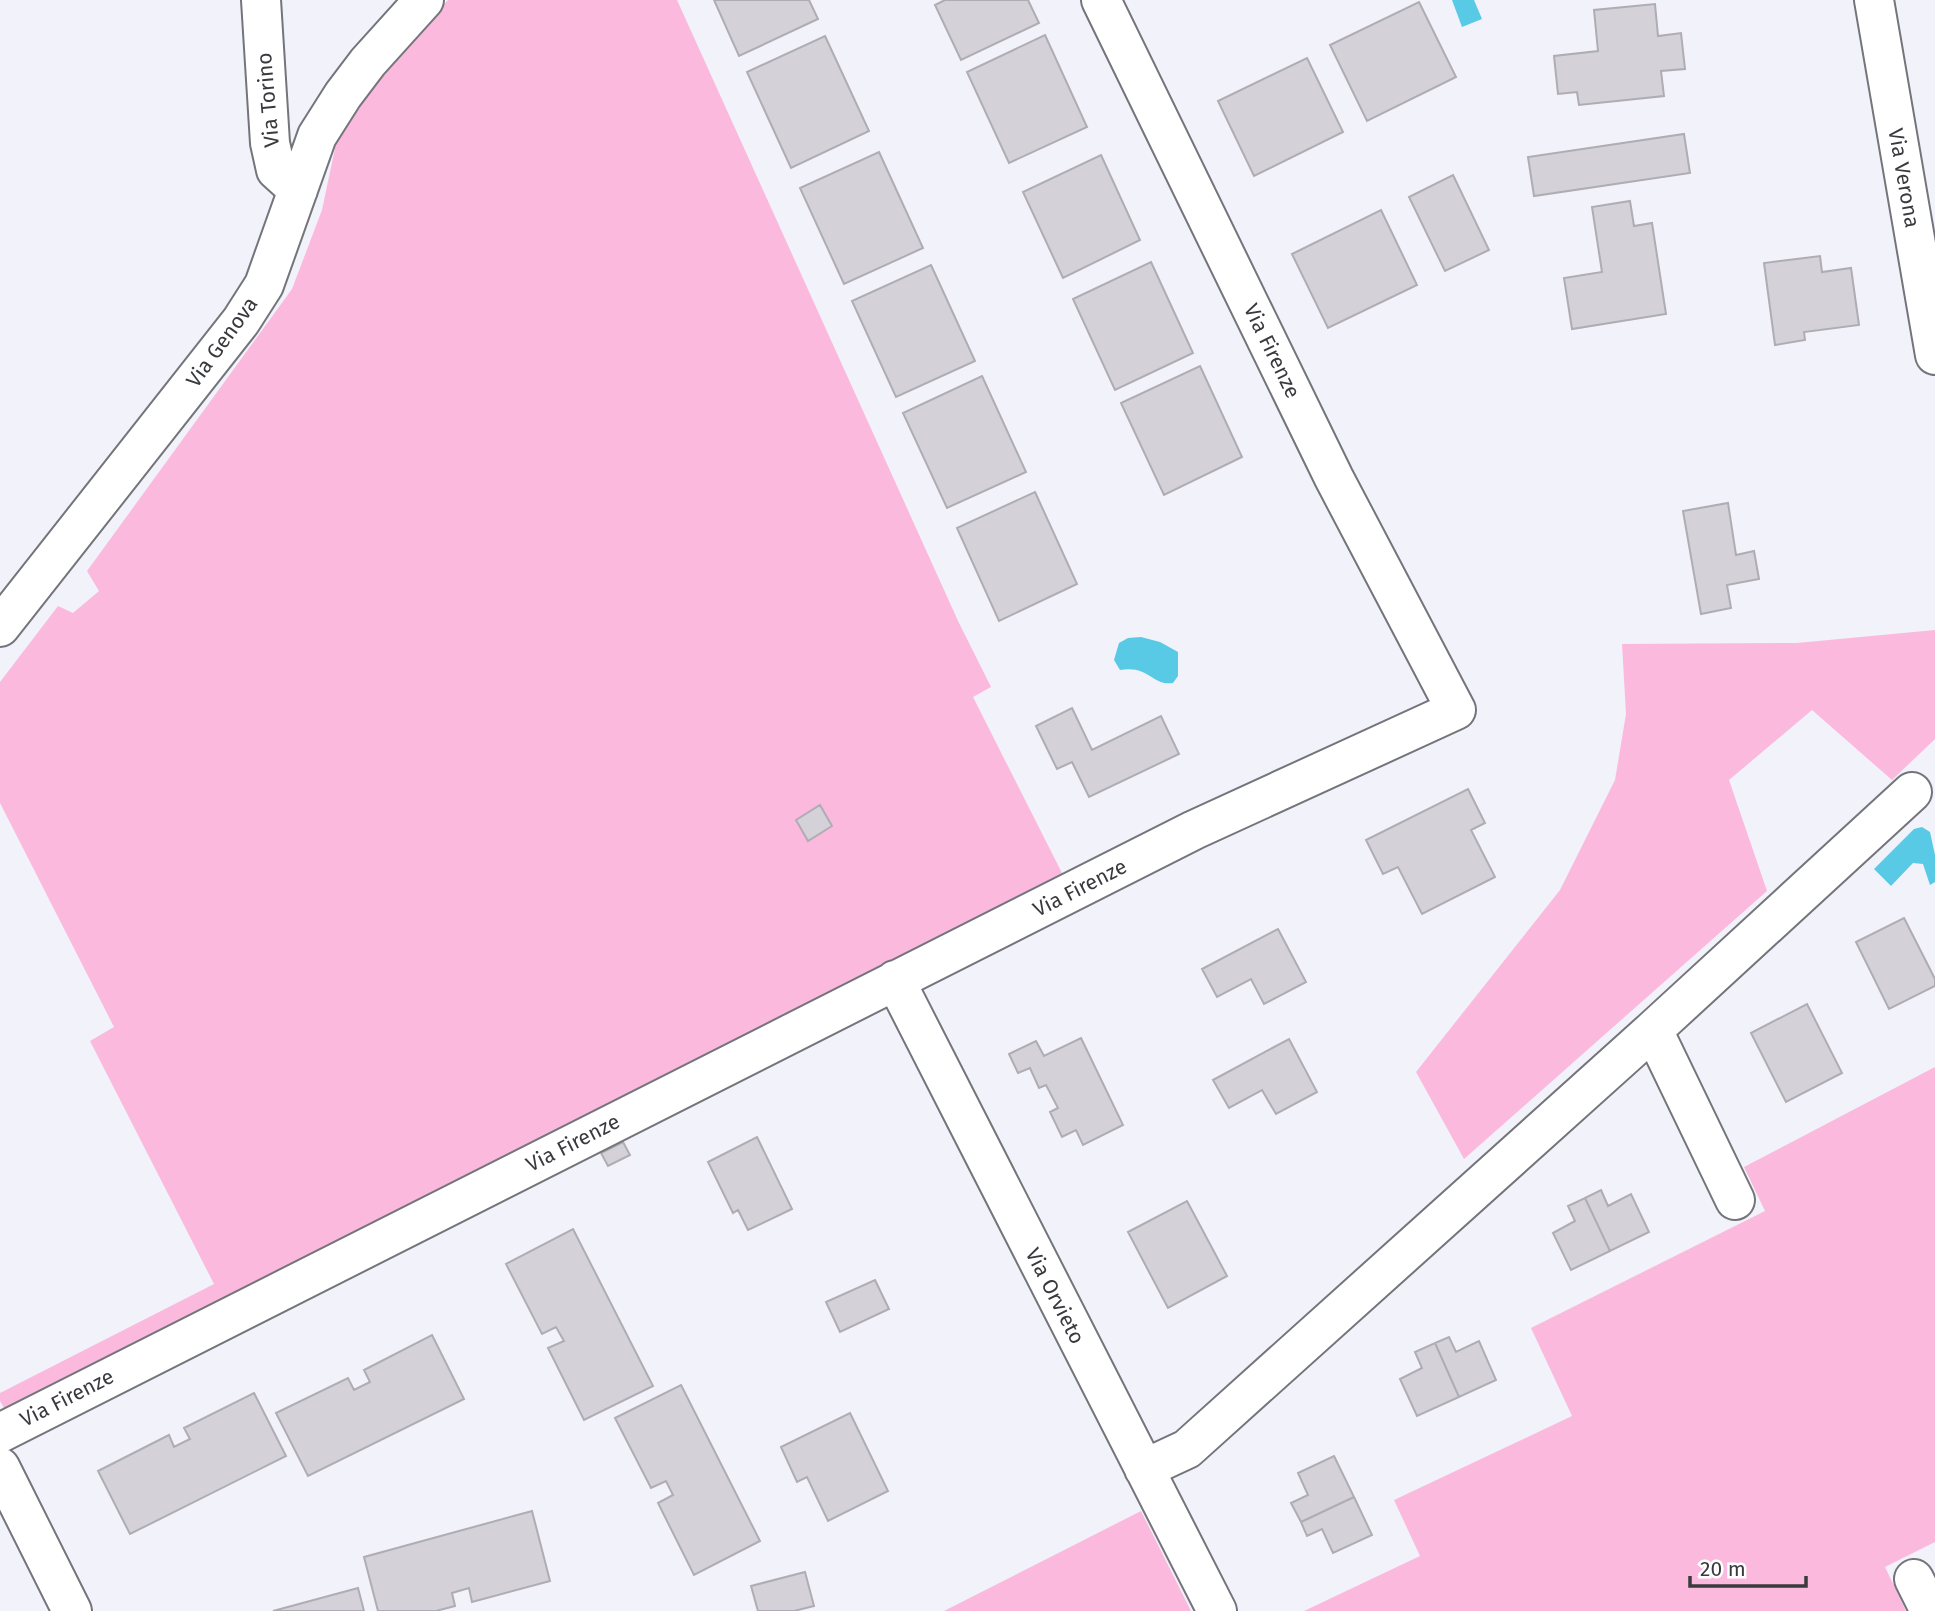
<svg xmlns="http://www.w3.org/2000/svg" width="1935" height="1611" viewBox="0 0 1935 1611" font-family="'Fira Sans',sans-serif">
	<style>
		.green { fill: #fcb9de }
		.water { fill: #58cae6 }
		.building { fill: #d5d1d8; stroke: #b0acb3; stroke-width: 2 }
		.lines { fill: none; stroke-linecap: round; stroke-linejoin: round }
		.minor-casing { stroke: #74757b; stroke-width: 42 }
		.minor { stroke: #fff; stroke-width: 38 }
		.labels { text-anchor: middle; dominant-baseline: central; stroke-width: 7; stroke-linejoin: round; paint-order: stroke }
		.street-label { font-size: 21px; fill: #393a3d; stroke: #fff }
	</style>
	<rect width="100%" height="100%" fill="#f1f2fa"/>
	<path class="green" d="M448,0H677L959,623L991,687L973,697L1064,877L871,977L4,1408L0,1401V1393L214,1284L90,1041L114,1027L0,803V682L58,606L73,613L99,591L87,571L292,289L322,210L338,134L372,81Z
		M1935,630V739L1892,780L1812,710L1729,780L1767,891L1464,1159L1416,1072L1560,890L1615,780L1626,714L1622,644L1797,643Z
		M1935,1067V1542L1885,1567L1906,1611H1304L1420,1556L1394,1500L1572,1416L1531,1328L1765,1211L1744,1167Z
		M1141,1511L1191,1611H944Z"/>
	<path class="water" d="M1452,0H1474L1482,19L1462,27Z
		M1141,637L1160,642L1178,652V676L1173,683C1151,686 1150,665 1120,670L1114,660L1119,643L1128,638Z
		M1922,827L1930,832L1935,855V882L1930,885L1923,864L1913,863L1891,886L1874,869L1914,829Z"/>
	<path class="building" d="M714,0H809L818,19L739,56Z
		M945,0H1028L1039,23L961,60L935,5Z
		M1419,2L1456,77L1367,121L1330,45Z
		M1655,4L1658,36L1681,33L1685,69L1661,71L1664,96L1579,105L1577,92L1558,94L1554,56L1598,51L1594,10Z
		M1045,35L1087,127L1009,163L967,72Z
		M825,36L869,131L791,168L747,72Z
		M1307,58L1343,132L1254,176L1218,101Z
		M1684,134L1690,173L1534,196L1528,157Z
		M879,152L923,248L844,284L800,188Z
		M1101,155L1140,240L1063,278L1023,192Z
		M1453,175L1489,250L1445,271L1409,197Z
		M1630,201L1634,226L1652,223L1666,314L1572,329L1564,278L1602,272L1592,207Z
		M1381,210L1417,285L1328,328L1292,254Z
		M1820,256L1822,272L1851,268L1859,325L1804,332L1805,340L1775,345L1764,263Z
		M1151,262L1193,353L1115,390L1073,299Z
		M931,265L975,361L896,397L852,301Z
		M1200,366L1242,457L1164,495L1121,403Z
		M982,376L1026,472L947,508L903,413Z
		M1035,492L1077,584L999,621L957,528Z
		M1728,503L1736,555L1754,551L1759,579L1727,585L1731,608L1701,614L1683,511Z
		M1072,708L1092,750L1161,716L1179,754L1089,797L1072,762L1057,769L1036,726Z
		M1468,789L1485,823L1471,830L1495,877L1422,914L1398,867L1383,874L1366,840Z
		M820,805L832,826L808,841L796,820Z
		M1904,918L1935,979V986L1889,1009L1856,942Z
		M1278,929L1306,982L1264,1004L1251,979L1217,997L1202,969Z
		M1807,1004L1842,1073L1786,1102L1751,1033Z
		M1081,1038L1123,1125L1083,1145L1076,1130L1062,1137L1050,1112L1058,1108L1046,1085L1039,1088L1030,1068L1018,1073L1009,1054L1036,1041L1044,1056Z
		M1289,1039L1317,1092L1276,1114L1262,1090L1229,1108L1213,1080Z
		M757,1137L792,1209L748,1230L738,1210L733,1213L708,1162Z
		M623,1142L630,1155L608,1166L601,1153Z
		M1601,1190L1608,1206L1631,1194L1649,1232L1610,1251L1585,1198Z
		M1585,1198L1610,1251L1571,1270L1553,1233L1575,1221L1568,1206Z
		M1187,1201L1227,1276L1168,1308L1128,1232Z
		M573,1229L653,1386L584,1420L548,1348L564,1341L556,1327L542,1334L506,1264Z
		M875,1280L889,1309L840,1332L826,1302Z
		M432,1335L464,1399L308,1476L276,1413L348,1378L354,1390L370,1382L364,1370Z
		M1449,1337L1456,1352L1479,1341L1496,1380L1459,1397L1435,1343Z
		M1435,1343L1459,1397L1417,1416L1400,1379L1422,1368L1415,1352Z
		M681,1385L760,1541L694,1575L658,1503L673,1495L666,1481L651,1488L615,1418Z
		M254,1393L286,1456L130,1534L98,1471L169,1435L174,1447L190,1439L184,1428Z
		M850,1413L888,1491L828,1521L807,1477L797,1482L781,1447Z
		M1334,1456L1354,1497L1301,1522L1291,1503L1308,1495L1298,1473Z
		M1354,1497L1372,1535L1333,1553L1322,1529L1307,1536L1301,1522Z
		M532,1511L550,1581L472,1602L469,1588L452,1593L455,1606L436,1611H378L364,1557Z
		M805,1572L814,1606L794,1611H758L751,1586Z
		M358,1588L364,1611H273Z"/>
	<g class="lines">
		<g class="minor-casing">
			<path id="minor" d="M261,0L270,143L276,170L298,190
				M1874,0L1935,355
				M0,627L241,321L264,285L317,136L343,95L368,62L424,0
				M895,980L1217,1611
				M1653,1030L1735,1200
				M0,1433L1194,830L1456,710L1334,478L1101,0
				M0,1467L72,1611
				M1144,1469L1187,1449L1653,1030L1912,792
				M1914,1579L1930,1611"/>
		</g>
		<use href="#minor" class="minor"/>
	</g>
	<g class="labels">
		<g class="street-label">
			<text transform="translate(268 100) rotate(-95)">Via Torino</text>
			<text transform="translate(1904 178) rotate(80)">Via Verona</text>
			<text transform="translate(222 342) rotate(-54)">Via Genova</text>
			<text transform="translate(1272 351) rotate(64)">Via Firenze</text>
			<text transform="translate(1080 888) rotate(-27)">Via Firenze</text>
			<text transform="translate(573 1143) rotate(-27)">Via Firenze</text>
			<text transform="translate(1055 1296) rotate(63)">Via Orvieto</text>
			<text transform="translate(67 1398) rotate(-27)">Via Firenze</text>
		</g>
	</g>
	<path d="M1690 1576v10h116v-10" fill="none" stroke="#393a3d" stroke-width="3.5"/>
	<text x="1700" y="1576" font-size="21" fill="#393a3d" stroke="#ffffff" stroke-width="5" paint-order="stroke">20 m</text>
</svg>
